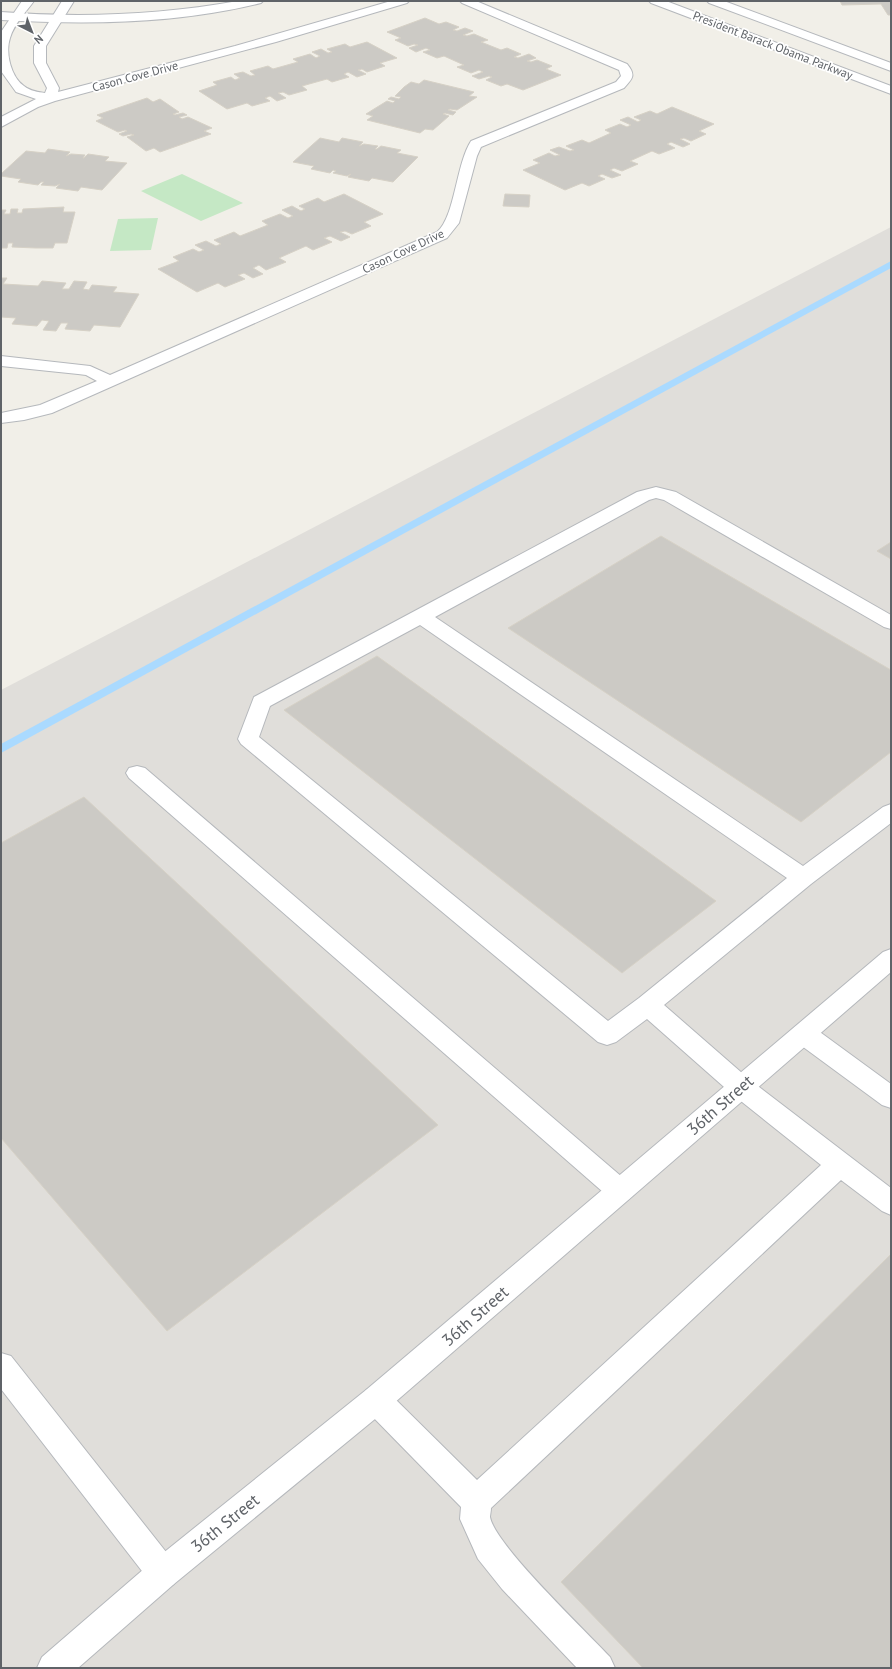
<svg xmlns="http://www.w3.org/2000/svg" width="892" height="1669" viewBox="0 0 892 1669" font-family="'PT Sans',sans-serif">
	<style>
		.industrial { fill: #e0deda }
		.green { fill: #c5e8c5 }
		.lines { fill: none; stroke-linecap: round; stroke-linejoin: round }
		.stream { fill: #aadaff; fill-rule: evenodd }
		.building { fill: #cccac5; stroke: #d6d1c6 }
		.service-casing { stroke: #b5b8bc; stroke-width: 2 }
		.minor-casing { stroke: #b5b8bc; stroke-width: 2 }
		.tertiary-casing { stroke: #b5b8bc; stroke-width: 2 }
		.service { fill: #fff; fill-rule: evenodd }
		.minor { fill: #fff; fill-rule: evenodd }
		.tertiary { fill: #fff; fill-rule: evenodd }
		.labels { text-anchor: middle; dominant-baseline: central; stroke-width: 3.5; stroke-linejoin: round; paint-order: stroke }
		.far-street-label { font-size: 12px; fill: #5f6368; stroke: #fff }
		.near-street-label { font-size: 17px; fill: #5f6368; stroke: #fff }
	</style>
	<rect width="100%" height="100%" fill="#f1efe8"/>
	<path class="industrial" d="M891,227V1668H1V690Z"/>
	<path class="green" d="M182,174L243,203L201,221L141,191Z
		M158,218L151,250L110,251L118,219Z"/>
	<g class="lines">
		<path class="stream" d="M891,261V268L1,753V744Z"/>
	</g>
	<path class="building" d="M840,1H891V15H888L881,4L842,5Z
		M425,18L439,24L446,22L459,27L453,30L457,31L465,28L473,31L463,35L467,36L474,34L488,40L481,42L501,50L507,48L521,54L514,57L518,58L529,54L536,58L527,61L531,62L537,60L552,66L546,69L561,75L523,90L507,84L501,86L486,80L492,77L489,76L479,79L472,76L483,72L479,70L471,73L457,67L464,65L444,56L437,58L423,52L430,50L426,48L416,52L409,48L418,45L414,44L408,46L395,40L401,38L387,32Z
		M367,42L397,58L380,63L385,66L367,72L362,69L358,70L366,74L357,77L348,72L344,74L349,77L332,82L327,79L302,86L307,90L289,95L283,92L278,93L286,98L277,101L270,96L265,98L270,101L252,106L247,103L227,109L199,91L217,85L213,82L231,77L235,80L240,78L234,74L243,72L251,76L255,75L250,71L268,66L273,69L298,62L293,59L310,54L316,58L320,56L312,52L321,49L328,53L332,52L327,49L345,44L350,47Z
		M424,80L474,92L469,96L477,97L457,110L450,109L448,110L456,112L453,115L445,113L443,114L449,116L433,130L425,129L420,133L367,120L373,116L366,114L374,109L387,101L393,103L395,101L388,99L391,97L399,99L401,97L395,96L404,87L411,82L419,84Z
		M147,98L153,102L160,99L179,112L173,114L175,115L183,113L187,115L179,117L182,119L188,117L212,128L204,131L211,134L160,152L154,148L146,151L127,137L134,135L131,134L123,136L119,134L127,131L125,130L118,132L96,121L103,118L97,115Z
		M672,107L714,124L699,131L706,134L691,141L684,138L680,139L690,144L683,147L671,142L667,144L675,148L659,154L652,151L630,161L638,164L622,171L614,168L610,170L621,175L612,178L602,174L598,176L605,179L589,186L582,183L565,190L523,170L540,163L533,160L549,153L555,156L560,155L550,150L559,147L570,151L574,150L566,146L582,140L589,143L611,133L605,130L620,124L627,127L631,125L620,120L628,117L638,122L641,120L634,117L650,111L657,114Z
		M320,138L339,142L342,138L363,142L359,146L364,144L378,146L375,149H377L381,146L401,150L397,153L418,157L393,182L372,178L369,181L348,177L351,174L347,176L333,173L336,171L333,170L330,173L311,169L314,166L293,162Z
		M48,149L70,152L66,156L71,154L85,155L83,158H84L88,154L109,157L105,161L127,163L102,190L81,187L78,191L56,188L60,184L55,186L41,185L44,182H41L38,185L18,182L21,179L1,176V174L26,151L45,153Z
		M344,194L383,214L364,222L371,226L352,234L345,231L340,232L350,237L341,241L330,236L324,238L332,242L313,250L306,246L279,258L286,262L266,270L259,265L253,268L263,274L253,278L244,273L238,275L245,279L225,287L218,283L197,292L158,269L179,261L173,257L193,249L199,252L204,250L195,245L206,241L216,246L221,244L214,240L234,232L240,236L268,225L262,221L280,214L288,218L293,216L282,210L292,206L301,211L305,209L299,206L318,198L324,202Z
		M505,194L530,195L529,207L503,206Z
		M64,207L63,212H75L67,243H55L53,248H36L12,247L13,243H8L7,248H1V210H6L4,214H10L11,209H18L17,213H22L23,209Z
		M1,278H7L3,284L38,286L42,281L66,283L62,289H69L74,281L87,282L83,289L89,290L92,285L117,287L113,292L139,294L120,327L94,325L90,331L65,329L68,323H61L56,331L43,330L49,321L42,320L37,326L12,324L16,318L1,317Z
		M661,536L891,670V752L801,822L508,628Z
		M891,542V559L877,551Z
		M377,656L716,901L622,973L284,710Z
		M84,797L438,1125L167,1331L1,1138V843Z
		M891,1254V1668H643L561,1582Z"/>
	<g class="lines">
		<g class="service-casing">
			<path id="service" d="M22,1H34C26,12 14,24 10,38C5,53 11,77 24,86C30,91 38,92 45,93L47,88L34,63V46L62,1H74L46,46V63L59,88L58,92L235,46L391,1H409L407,3L276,42L55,101L38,107L1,127V117L36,99L16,92L1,71V32Z
				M460,1H476L627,64C636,75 633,78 624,88L481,147L477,156L459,223L447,238L52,413L24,420L1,423V413L40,405L97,381L86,375L78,374L1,366V356L90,366L110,375L437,232C455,217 456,164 471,141L616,82L621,76L619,70L462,3Z
				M656,487L676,492L891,615V629L884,627L664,500L656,498L649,500L435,617L803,866L883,807L891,804V823L811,884L664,1005L750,1080L891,1188V1215L882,1211L841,1180L491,1508C491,1511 490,1515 490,1517C495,1545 587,1632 610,1657L615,1668H577L502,1589L478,1559L460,1519L461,1507L366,1410L361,1400L366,1390L376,1386L386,1390L477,1480L821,1165L732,1094L647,1019L616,1042L607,1045L598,1042L241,744L238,739L254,697L637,492ZM420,625L787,878L639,998L608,1021L259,737L270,706Z
				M137,766L145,768L629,1183L633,1191L629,1199L620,1202L611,1199L129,778L126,773L129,768Z
				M804,1024L813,1027L891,1084V1108L882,1105L795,1041L792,1034L795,1027Z
				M1,1353L11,1356L174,1562L179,1573L174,1584L163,1589L152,1584L1,1389Z"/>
		</g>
		<g class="minor-casing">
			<path id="minor" d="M238,1H263L261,3C177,24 87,25 1,20V12C80,18 160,15 238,1Z
				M891,949V972L386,1410L174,1584L78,1668H37L42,1657L152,1562L366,1390L883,952Z"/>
		</g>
		<g class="tertiary-casing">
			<path id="tertiary" d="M649,1H666L891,86V94L651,3Z
				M707,1H724L891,63V71L709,3Z"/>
		</g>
		<use href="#service" class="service"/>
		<use href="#minor" class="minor"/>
		<use href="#tertiary" class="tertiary"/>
	</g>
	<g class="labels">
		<g class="far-street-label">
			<text transform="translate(773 45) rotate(21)">President Barack Obama Parkway</text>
			<text transform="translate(135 76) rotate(-15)">Cason Cove Drive</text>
			<text transform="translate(403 251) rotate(-25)">Cason Cove Drive</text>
		</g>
		<g class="near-street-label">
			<text transform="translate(720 1105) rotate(-41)">36th Street</text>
			<text transform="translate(475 1316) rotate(-41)">36th Street</text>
			<text transform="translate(225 1523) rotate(-39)">36th Street</text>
		</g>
	</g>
	<rect width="892" height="1669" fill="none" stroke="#5f6368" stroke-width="4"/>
	<g transform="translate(32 32) rotate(138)" stroke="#ffffff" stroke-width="3" paint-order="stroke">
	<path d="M0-3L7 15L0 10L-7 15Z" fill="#5f6368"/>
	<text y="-6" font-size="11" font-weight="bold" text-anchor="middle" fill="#5f6368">N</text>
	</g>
</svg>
